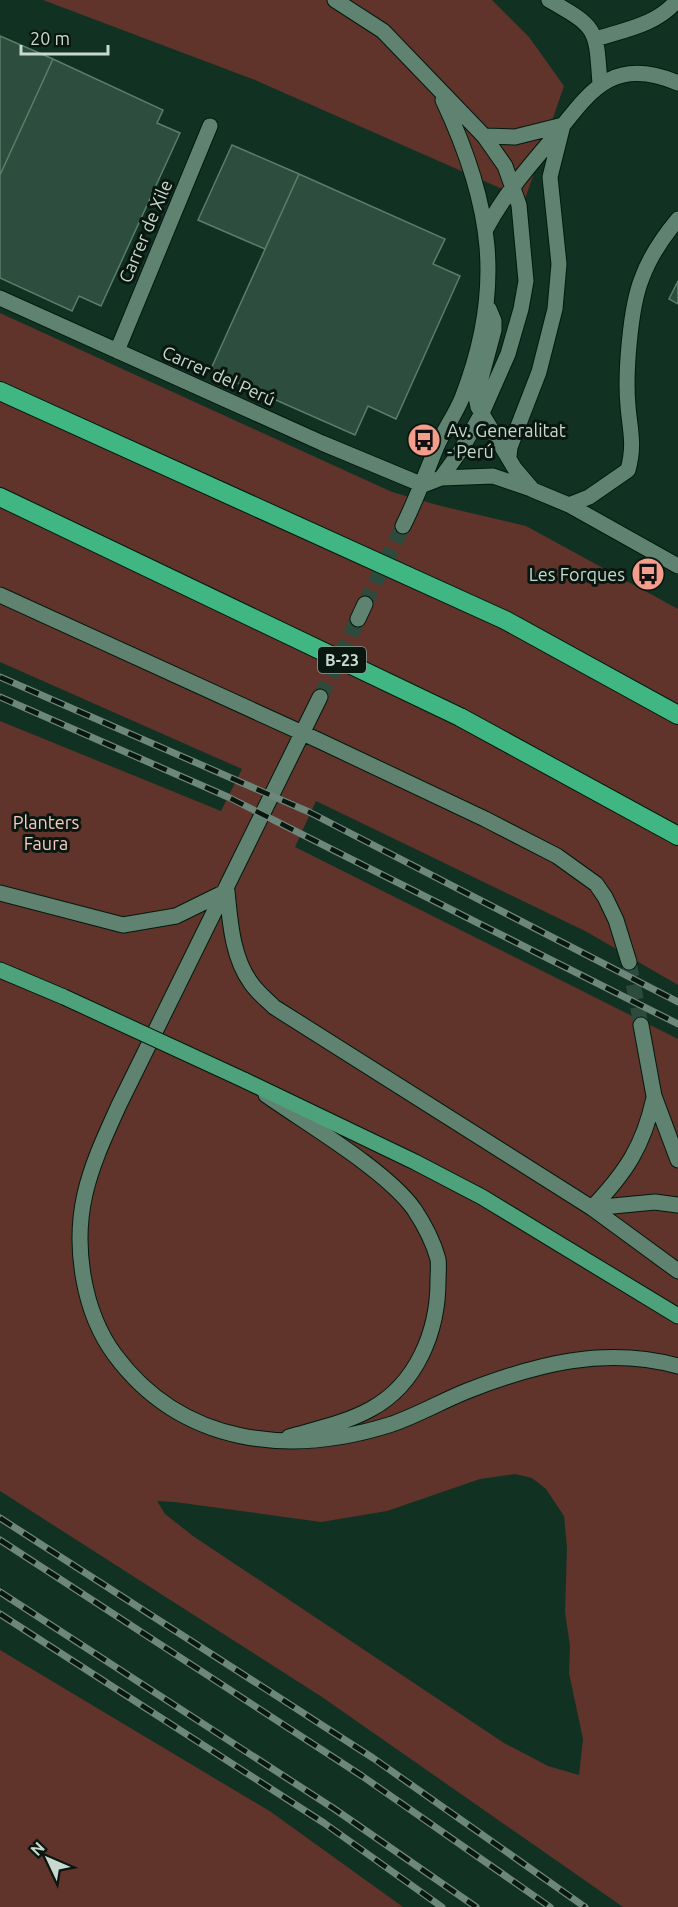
<svg xmlns="http://www.w3.org/2000/svg" width="678" height="1907" viewBox="0 0 678 1907" font-family="Ubuntu,sans-serif">
	<style>
		.green { fill: #60332b; fill-rule: evenodd }
		.building { fill: #2d4e3e; stroke: #5b7d6b; stroke-width: 1.5 }
		.lines { fill: none; stroke-linecap: round; stroke-linejoin: round }
		.minor-tunnel { stroke: #2c4b3d; stroke-width: 15; stroke-dasharray: 15 8; stroke-linecap: butt }
		.minor-casing { stroke: #001a0c; stroke-width: 17 }
		.major-casing { stroke: #001a0c; stroke-width: 17 }
		.highway-casing { stroke: #001a0c; stroke-width: 20 }
		.minor { stroke: #608270; stroke-width: 15 }
		.major { stroke: #4da17b; stroke-width: 15 }
		.highway { stroke: #40b683; stroke-width: 18 }
		.rail-casing { stroke: #6e877b; stroke-width: 7 }
		.rail { stroke: #091710; stroke-width: 4.5; stroke-dasharray: 14; stroke-linecap: butt }
		.major-bridge-casing { stroke: #001a0c; stroke-width: 17; stroke-linecap: butt }
		.major-bridge { stroke: #4da17b; stroke-width: 15 }
		.labels { text-anchor: middle; dominant-baseline: central; stroke-width: 6; stroke-linejoin: round; paint-order: stroke }
		.shield { fill: #091710; stroke: #8fa096; stroke-width: 1.5 }
		.shield-label { font-size: 16px; font-weight: bold; fill: #c8dad0 }
		.street-label { font-size: 18px; fill: #c8dad0; stroke: #091710 }
		.poi-label { font-size: 18px; fill: #c8dad0; stroke: #091710; text-anchor: start }
		.park-label { font-size: 18px; fill: #f9cac0; stroke: #091710 }
	</style>
	<rect width="100%" height="100%" fill="#113223"/>
	<path class="green" d="M43,0H492L529,37L564,86L525,199L255,80Z
		M0,313L392,492L441,506L526,526L678,609V985L587,932L316,801L295,847L678,1039V1907H623L322,1697L0,1491V721L221,811L242,769L0,662ZM515,1474L532,1478L546,1489L564,1516L567,1548L565,1612L570,1646L569,1673L583,1739L579,1775L548,1766L504,1743L193,1536L165,1514L157,1501L175,1502L321,1522L387,1511L480,1479Z
		M0,1650L271,1812L403,1907H0Z"/>
	<path class="building" d="M0,36L53,59L0,175Z
		M53,59L163,110L157,123L180,133L101,306L79,296L72,311L0,278V175Z
		M232,145L299,174L265,249L198,220Z
		M299,174L445,239L433,264L460,276L396,419L368,406L355,435L210,371Z
		M678,281V304L669,299Z"/>
	<g class="lines">
		<path class="minor-tunnel" d="M365,604L403,526
			M320,697L358,619
			M629,962L641,1025"/>
		<g class="minor-casing">
			<path id="minor" d="M335,0L383,31L484,136L505,166L519,205L526,281L521,309L508,354L482,413L461,450L441,478L423,485
				M549,0C598,28 596,28 600,84
				M596,39C624,30 659,24 677,0
				M484,136L515,137L563,125
				M486,229C503,197 525,171 548,144C587,97 608,53 678,83
				M0,298L322,443L423,485
				M489,309L494,321V330L476,397L478,407L515,469L533,490L569,505L678,566
				M117,351L210,126
				M509,457L510,447L539,372L555,309L559,264L550,177L563,125
				M441,478L493,476L531,489
				M569,505L589,497L628,470C635,444 630,431 628,406C625,375 630,307 642,278C650,256 663,237 678,219
				M403,526C416,500 426,473 437,446C444,430 455,415 462,398C505,288 492,204 443,100
				M0,595L320,741L485,819L557,856L596,884L605,897L616,920L629,962
				M358,619L365,604
				M320,697L119,1105C106,1134 92,1163 85,1194C73,1246 83,1312 115,1355C182,1445 289,1457 392,1424C418,1415 442,1401 467,1391C536,1364 605,1346 678,1366
				M227,891C230,921 232,957 251,983C257,992 266,999 274,1007L592,1208L678,1271
				M0,893L123,925L176,916L227,891
				M641,1025L654,1096L678,1160
				M266,1095C307,1124 386,1170 414,1209C424,1224 433,1241 438,1259C439,1266 438,1274 438,1281C438,1331 417,1384 371,1409C346,1423 316,1429 289,1437
				M592,1208C626,1172 643,1147 654,1098
				M592,1208L655,1202L678,1205"/>
		</g>
		<g class="major-casing">
			<path id="major" d="M0,970L64,997
				M244,1080L415,1162L482,1197L678,1316"/>
		</g>
		<g class="highway-casing">
			<path id="highway" d="M0,391L505,620L678,715
				M0,497L460,717L678,836"/>
		</g>
		<use href="#minor" class="minor"/>
		<use href="#major" class="major"/>
		<use href="#highway" class="highway"/>
		<g class="rail-casing">
			<path id="rail" d="M0,677L309,812L678,1002
				M0,697L228,797L678,1024
				M0,1518L373,1758L585,1907
				M0,1540L362,1776L550,1907
				M0,1592L333,1808L476,1907
				M0,1614L324,1823L442,1907"/>
		</g>
		<use href="#rail" class="rail"/>
		<g class="major-bridge-casing">
			<path id="major-bridge" d="M64,997L244,1080"/>
		</g>
		<use href="#major-bridge" class="major-bridge"/>
	</g>
	<defs>
		<g id="bus-disc" transform="scale(1.725)"><circle r="9.5" fill="#f49d8c" stroke="#091710"/><path d="M-5-6H5V4H4V6H2V4H-2V6H-4V4H-5ZM-3.5-4V0h7V-4ZM-3.5 1.2v1.5H-2V1.2ZM2 1.2v1.5H3.5V1.2Z" fill="#111"/></g>
	</defs>
	<g fill-rule="evenodd">
		<use href="#bus-disc" x="424" y="440"/>
		<use href="#bus-disc" x="648" y="574"/>
	</g>
	<g class="labels">
		<rect class="shield" x="318" y="647" width="48" height="26" rx="4.5"/>
		<g class="shield-label">
			<text x="342" y="660">B-23</text>
		</g>
		<g class="street-label">
			<text transform="translate(145 231) rotate(-67)">Carrer de Xile</text>
			<text transform="translate(219 375) rotate(24)">Carrer del Perú</text>
		</g>
		<g class="poi-label">
			<text x="447" y="430">Av. Generalitat<tspan x="447" dy="21">- Perú</tspan></text>
			<text x="625" y="574" text-anchor="end">Les Forques</text>
		</g>
		<g class="park-label">
			<text x="46" y="822">Planters<tspan x="46" dy="21">Faura</tspan></text>
		</g>
	</g>
	<g transform="translate(48 1859) rotate(314)" stroke="#091710" stroke-width="4.5" paint-order="stroke">
	<path d="M0-4.5L10 22L0 15L-10 22Z" fill="#c8dad0"/>
	<text y="-9" font-size="16" font-weight="bold" text-anchor="middle" fill="#c8dad0">N</text>
	</g>
	<path d="M21 45v9h87v-9" fill="none" stroke="#c8dad0" stroke-width="3"/>
	<text x="30" y="45" font-size="18" fill="#c8dad0" stroke="#091710" stroke-width="4.5" paint-order="stroke">20 m</text>
</svg>
